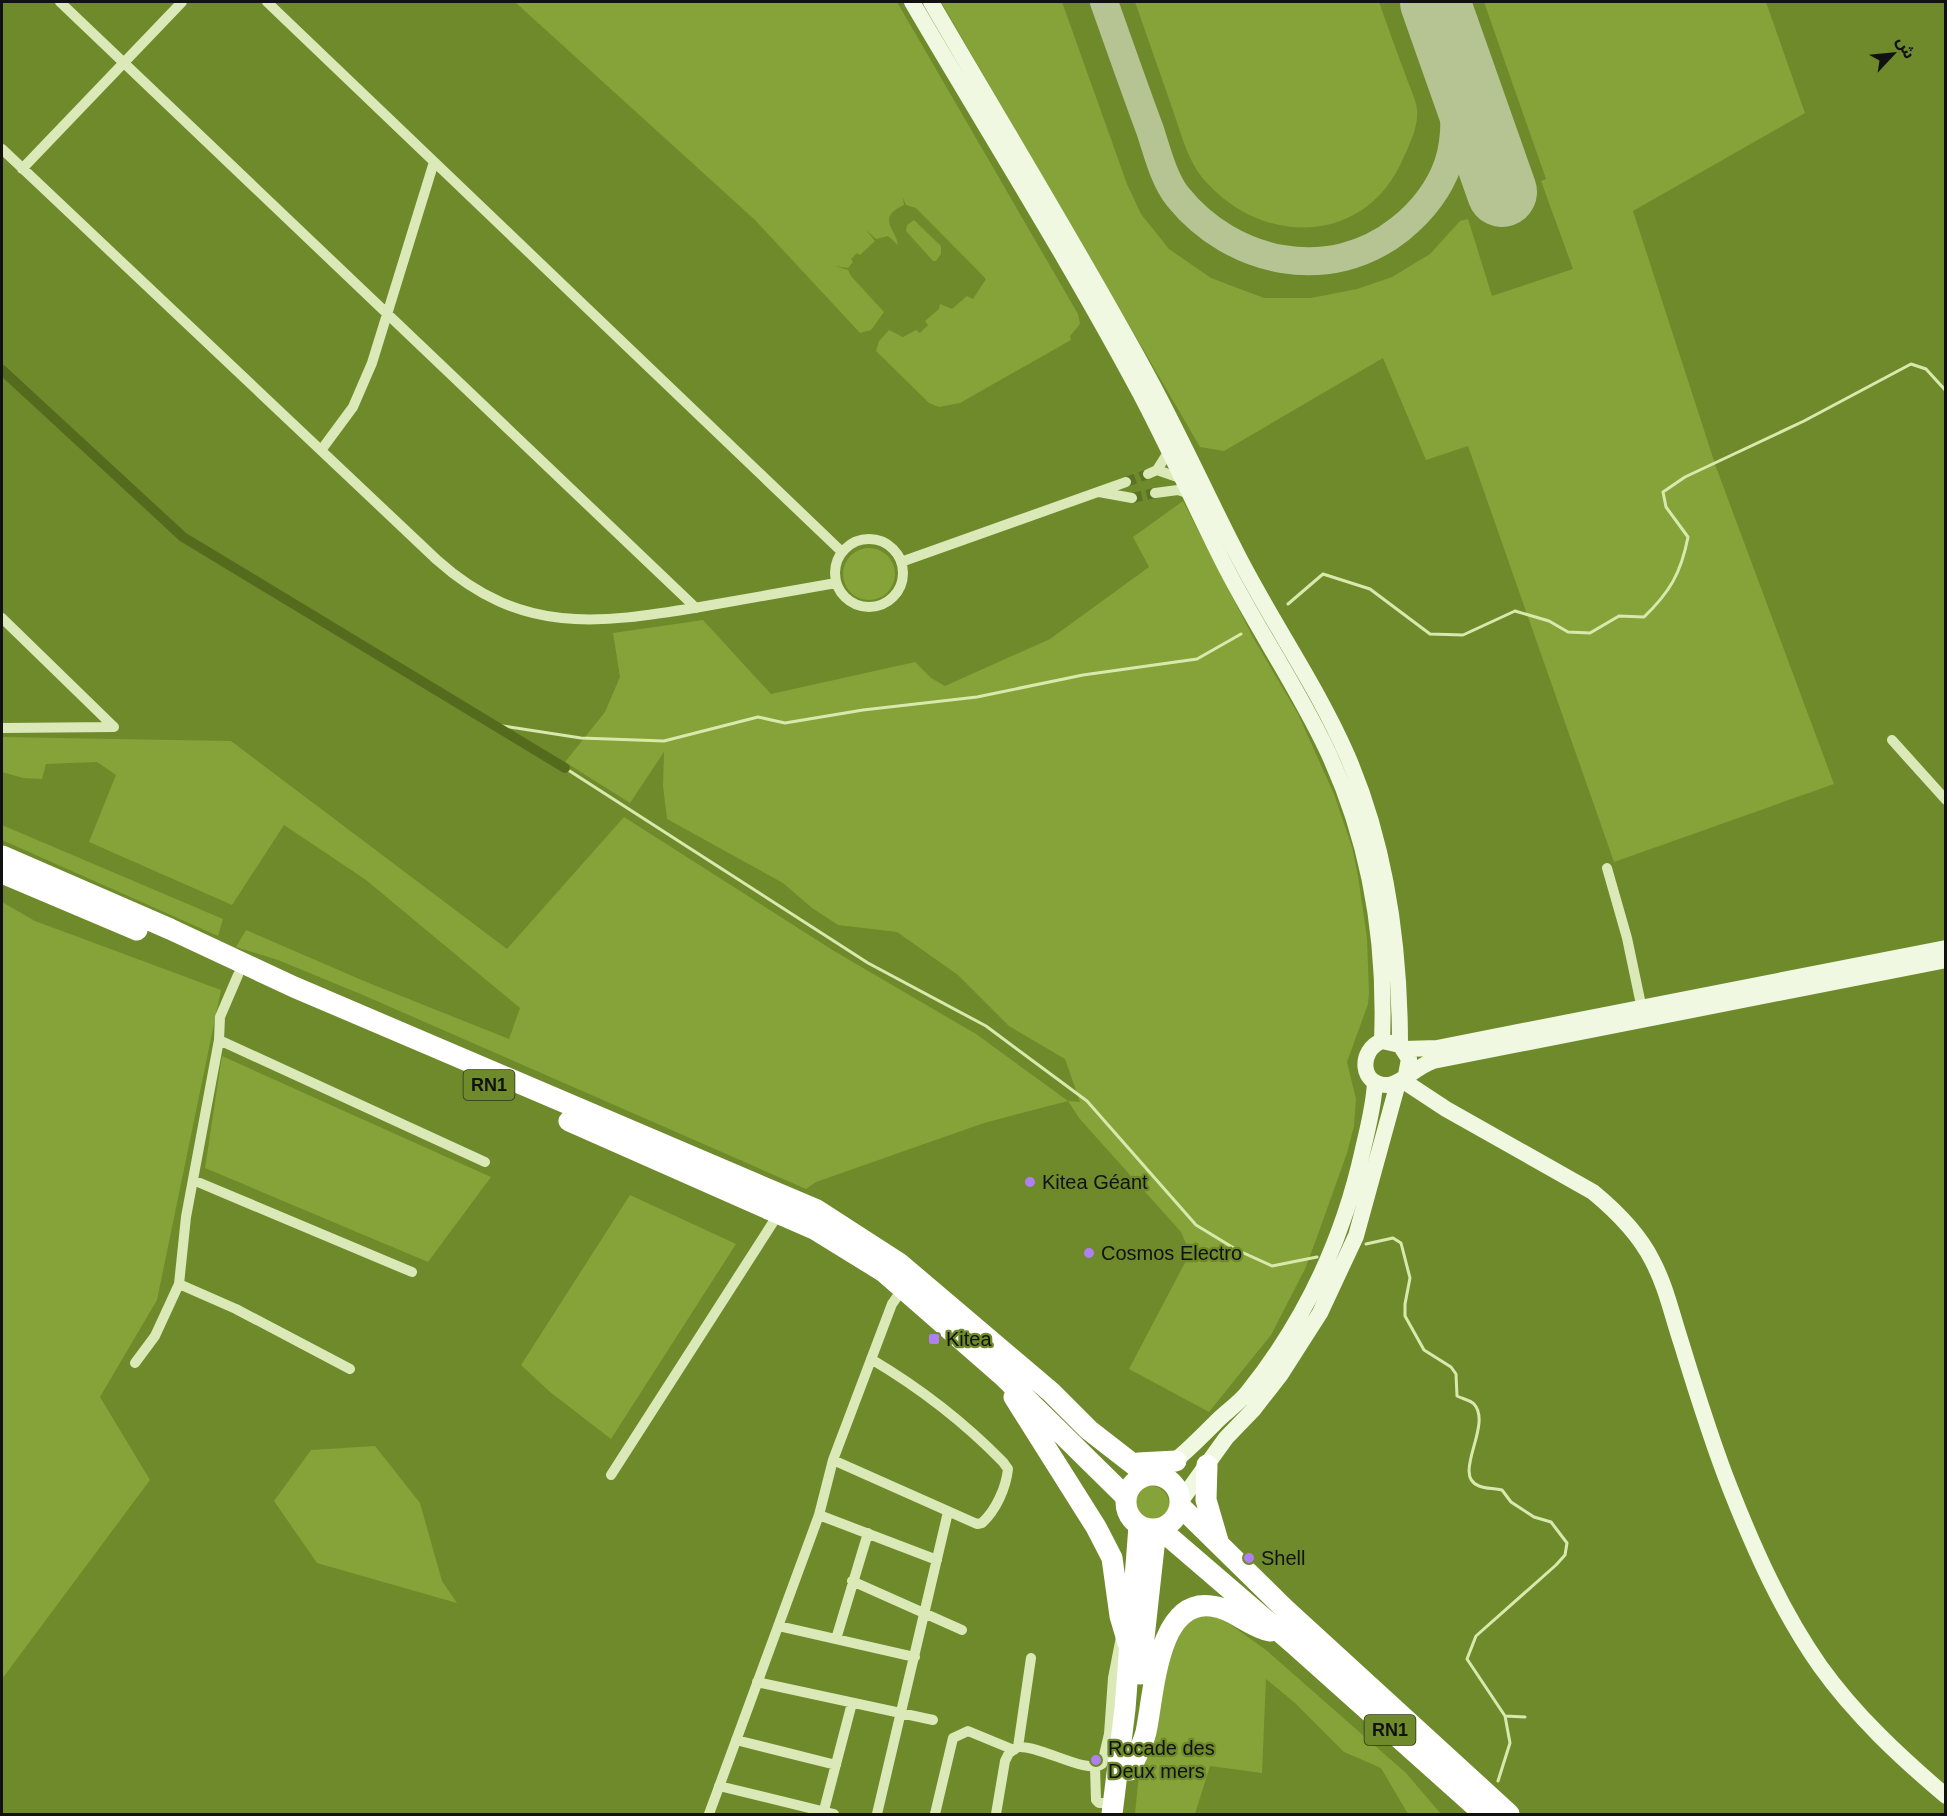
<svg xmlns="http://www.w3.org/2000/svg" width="1947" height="1816" viewBox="0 0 1947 1816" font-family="Arial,'Noto Sans Arabic',sans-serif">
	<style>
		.green { fill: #85a338 }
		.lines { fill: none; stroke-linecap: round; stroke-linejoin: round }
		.stream { stroke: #d9e9ad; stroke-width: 3 }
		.canal { stroke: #546b1e; stroke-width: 10 }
		.taxiway { stroke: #b6c494; stroke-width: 28 }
		.runway { stroke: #b6c494; stroke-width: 70 }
		.street-tunnel { stroke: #5b7225; stroke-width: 10; stroke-dasharray: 10 5; stroke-linecap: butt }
		.street { stroke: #dbe9b8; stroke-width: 10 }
		.secondary { stroke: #f1f8e2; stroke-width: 16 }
		.highway { stroke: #fff; stroke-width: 21 }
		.poi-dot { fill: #b07ff0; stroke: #6e8a2a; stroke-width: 2 }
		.labels { text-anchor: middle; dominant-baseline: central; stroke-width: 4.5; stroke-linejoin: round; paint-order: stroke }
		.shield { fill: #6e8a2a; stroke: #2d3518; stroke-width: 1.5 }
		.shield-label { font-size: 18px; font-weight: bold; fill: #111 }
		.poi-label { font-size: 20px; fill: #111; stroke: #6e8a2a; text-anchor: start }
	</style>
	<rect width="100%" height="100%" fill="#6e8a2a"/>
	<path class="green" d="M515,2H897L1078,314L1080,324L1070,336L1071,340L960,403L939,407L929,403L876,351L879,341L889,330L903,337L916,330L920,333L928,325L925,321L939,309L940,304L952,309L967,296L973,299L986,279L916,208L906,205L903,198L904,205C875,218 897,230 898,245L888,236L876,239L866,230L875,241L860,255L857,253L851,259L853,262L848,268L835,266L848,270L851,276L884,312L871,330L860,333L755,220Z
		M941,2H1062L1127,184L1141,214L1169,249L1211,278L1264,298H1311L1357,289L1392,277L1430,254L1460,221L1468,219L1492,296L1573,269L1541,181L1546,179L1484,2H1766L1805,113L1633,211L1716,467L1834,784L1614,862L1468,446L1426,460L1383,358L1224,451L1200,447Z
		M1135,2H1379C1388,27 1397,53 1407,79C1410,88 1416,100 1417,109C1419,126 1409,146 1402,161C1365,244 1265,247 1207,183C1187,162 1181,132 1171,105C1159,70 1147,36 1135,2Z
		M914,220L941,246V254L936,261H933L906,231L907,225Z
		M1183,501L1255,641L1298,714L1334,794L1352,847L1358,876L1367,938L1369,993L1368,1004L1347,1062L1356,1099L1354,1126L1347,1153L1317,1237L1305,1269L1271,1335L1209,1412L1129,1369L1190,1253L1181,1232L1079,1118L1068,1101L984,1123L816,1182L806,1189L363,995L278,960L236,947L246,930L371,984L509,1039L520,1008L366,880L284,825L232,905L89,842L116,775L97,762L46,764L42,779L23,778L2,772V737L231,741L507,949L624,817L834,951L976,1034L1068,1101L1080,1102L1065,1059L1009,1026L958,975L897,932L838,925L812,908L783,883L667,819L663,786L664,752L630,803L565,762L605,712L620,677L613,633L703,620L771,694L915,662L931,678L945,686L1050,639L1149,567L1133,537Z
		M843 574a26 26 0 1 1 52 0a26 26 0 1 1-52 0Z
		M2,825L223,919L218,936L2,840Z
		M2,902L35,921L221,990L157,1300L100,1397L150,1480L2,1679Z
		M222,1056L491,1177L428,1262L205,1168Z
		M630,1195L736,1244L611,1439L550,1392L521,1365Z
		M375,1446L420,1503L442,1581L457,1603L317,1563L274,1501L311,1450Z
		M1133 1504a18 18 0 1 1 36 0a18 18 0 1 1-36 0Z
		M1203,1605L1266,1650L1406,1773L1441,1814H1408L1381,1768L1344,1752L1295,1703L1266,1679L1262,1773L1210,1766L1195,1814H1135L1139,1774L1171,1651L1187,1623Z"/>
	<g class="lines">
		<path class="stream" d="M1288,604L1323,574L1370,589L1430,634L1463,635L1515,611L1549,621L1568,632L1590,633L1619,616L1644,617C1670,592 1681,573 1688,537L1666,507L1663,492L1685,477L1804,421L1911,364L1926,369L1946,391
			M496,725L581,738L664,741L758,717L785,723L863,710L977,697L1083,675L1197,659L1241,634
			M565,768L868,963L986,1026L1087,1101L1196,1225L1237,1250L1272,1266L1317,1257
			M1366,1244L1393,1238L1401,1243L1410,1278L1405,1304V1316L1424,1350L1451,1367L1456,1374L1457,1396C1463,1399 1470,1400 1474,1404C1493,1425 1451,1476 1479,1486C1486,1489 1494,1488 1502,1490L1511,1502L1534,1517L1551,1522L1567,1543L1565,1555L1556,1565L1476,1636L1467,1659L1505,1716L1525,1717
			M1498,1781L1510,1743L1505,1716"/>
		<path class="canal" d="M2,370L183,537L565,768"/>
		<path class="taxiway" d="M1104,2C1119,44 1134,87 1150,130C1157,151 1164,180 1178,197C1232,264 1330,285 1400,229C1421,212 1439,190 1448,164C1463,119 1448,64 1441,20"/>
		<path class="runway" d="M1435,2L1502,192"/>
		<path class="street-tunnel" d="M1126,482L1148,474
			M1132,498L1155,493"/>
		<path class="street" d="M60,2L696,608
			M267,2L842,552
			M2,149L437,560C521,635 598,624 700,607C745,599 791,591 836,583
			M22,169L182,2
			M322,449L353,407L372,363L434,162
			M1157,470L1183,479
			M1148,474L1157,470L1169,451
			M1099,492L1132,498
			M1155,493L1178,490L1190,494
			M835 573a34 34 0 1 1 68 0a34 34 0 1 1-68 0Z
			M901,562L1126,482
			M2,618L114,727
			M2,728L114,727
			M1892,740L1946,800
			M1607,868L1627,938L1643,1014
			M219,1040L485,1162
			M193,1180L412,1272
			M179,1284L236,1309L350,1369
			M135,1363L155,1336L179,1284L186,1217L219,1040L220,1017L238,975
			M833,1460L977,1524L982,1523C996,1510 1006,1488 1008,1469L1003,1462C963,1421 920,1388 871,1359
			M611,1475L779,1213
			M819,1515L937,1560
			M852,1581L962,1630
			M779,1626L915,1657
			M836,1639L868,1533
			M757,1682L933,1720
			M736,1740L836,1765
			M1018,1747L1031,1658
			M1095,1767L1096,1800L1099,1803H1113
			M719,1786L834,1814
			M709,1814L819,1515L833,1460L892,1304L904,1287
			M823,1814L852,1703
			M877,1814L948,1512
			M935,1814L953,1738L968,1731L1014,1750
			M996,1814L1005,1761L1009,1753L1018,1747C1040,1745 1087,1775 1102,1764L1109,1734L1113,1678L1121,1637"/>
		<path class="secondary" d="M912,2C988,132 1069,260 1140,393C1169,448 1194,504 1222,560C1254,624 1295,683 1326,748C1369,839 1386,940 1382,1041
			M931,2C1002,124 1076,245 1144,369C1176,427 1203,487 1233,546C1268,617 1315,682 1347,755C1387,847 1400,946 1400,1045
			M1404,1049L1437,1048L1946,948
			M1406,1075L1409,1059L1400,1045L1382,1041C1358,1050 1360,1086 1388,1085C1400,1085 1417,1066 1433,1061L1946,960
			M1402,1080L1446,1109L1593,1192C1616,1211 1639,1234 1652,1260C1666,1286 1672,1315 1681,1342C1696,1391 1711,1440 1730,1488C1754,1549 1782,1612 1820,1666C1855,1715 1900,1757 1946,1796
			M1156,1475C1178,1460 1195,1443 1214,1424C1224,1413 1237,1405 1247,1393C1305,1321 1343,1240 1363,1149C1368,1127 1374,1105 1375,1082
			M1180,1502L1226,1438L1253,1410L1281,1374L1320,1313L1356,1236L1398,1083"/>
		<path class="highway" d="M2,856L170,929L294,987L817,1210L899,1263L1051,1392L1089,1430L1147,1475
			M2,873L137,930
			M569,1121L816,1230L884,1272L1003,1376L1126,1497
			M1014,1397L1096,1527L1112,1558L1120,1616L1128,1643
			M1138,1463L1176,1461
			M1207,1465L1206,1500L1218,1541
			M1126 1502a27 27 0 1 1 54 0a27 27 0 1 1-54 0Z
			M1180,1506L1285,1609L1509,1814
			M1160,1529L1295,1645L1484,1814
			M1140,1674L1156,1529
			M1130,1770C1135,1758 1143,1745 1146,1732C1154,1695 1157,1599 1211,1606C1233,1608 1249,1627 1270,1631
			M1112,1814L1125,1709L1139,1526"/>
	</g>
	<g class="poi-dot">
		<circle cx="1030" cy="1182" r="6"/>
		<circle cx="1089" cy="1253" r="6"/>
		<rect x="928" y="1333" width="12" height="12" rx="3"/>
		<circle cx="1249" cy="1558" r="6"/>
		<circle cx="1096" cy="1760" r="6"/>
	</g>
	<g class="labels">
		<g class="shield">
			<rect x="463.5" y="1070" width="51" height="30" rx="4.5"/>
			<rect x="1364.5" y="1715" width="51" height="30" rx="4.5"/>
		</g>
		<g class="shield-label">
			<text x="489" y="1085">RN1</text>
			<text x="1390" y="1730">RN1</text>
		</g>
		<g class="poi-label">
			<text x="1042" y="1182">Kitea Géant</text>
			<text x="1101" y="1253">Cosmos Electro</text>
			<text x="946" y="1339">Kitea</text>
			<text x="1261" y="1558">Shell</text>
			<text x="1108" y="1748">Rocade des<tspan x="1108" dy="23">Deux mers</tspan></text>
		</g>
	</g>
	<rect width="1947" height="1816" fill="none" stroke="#111111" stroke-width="6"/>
	<g transform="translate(1893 54) rotate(64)" stroke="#6e8a2a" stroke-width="4.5" paint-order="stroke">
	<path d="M0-4.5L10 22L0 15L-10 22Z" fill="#111111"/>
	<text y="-9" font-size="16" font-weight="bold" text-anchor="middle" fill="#111111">ش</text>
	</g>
</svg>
